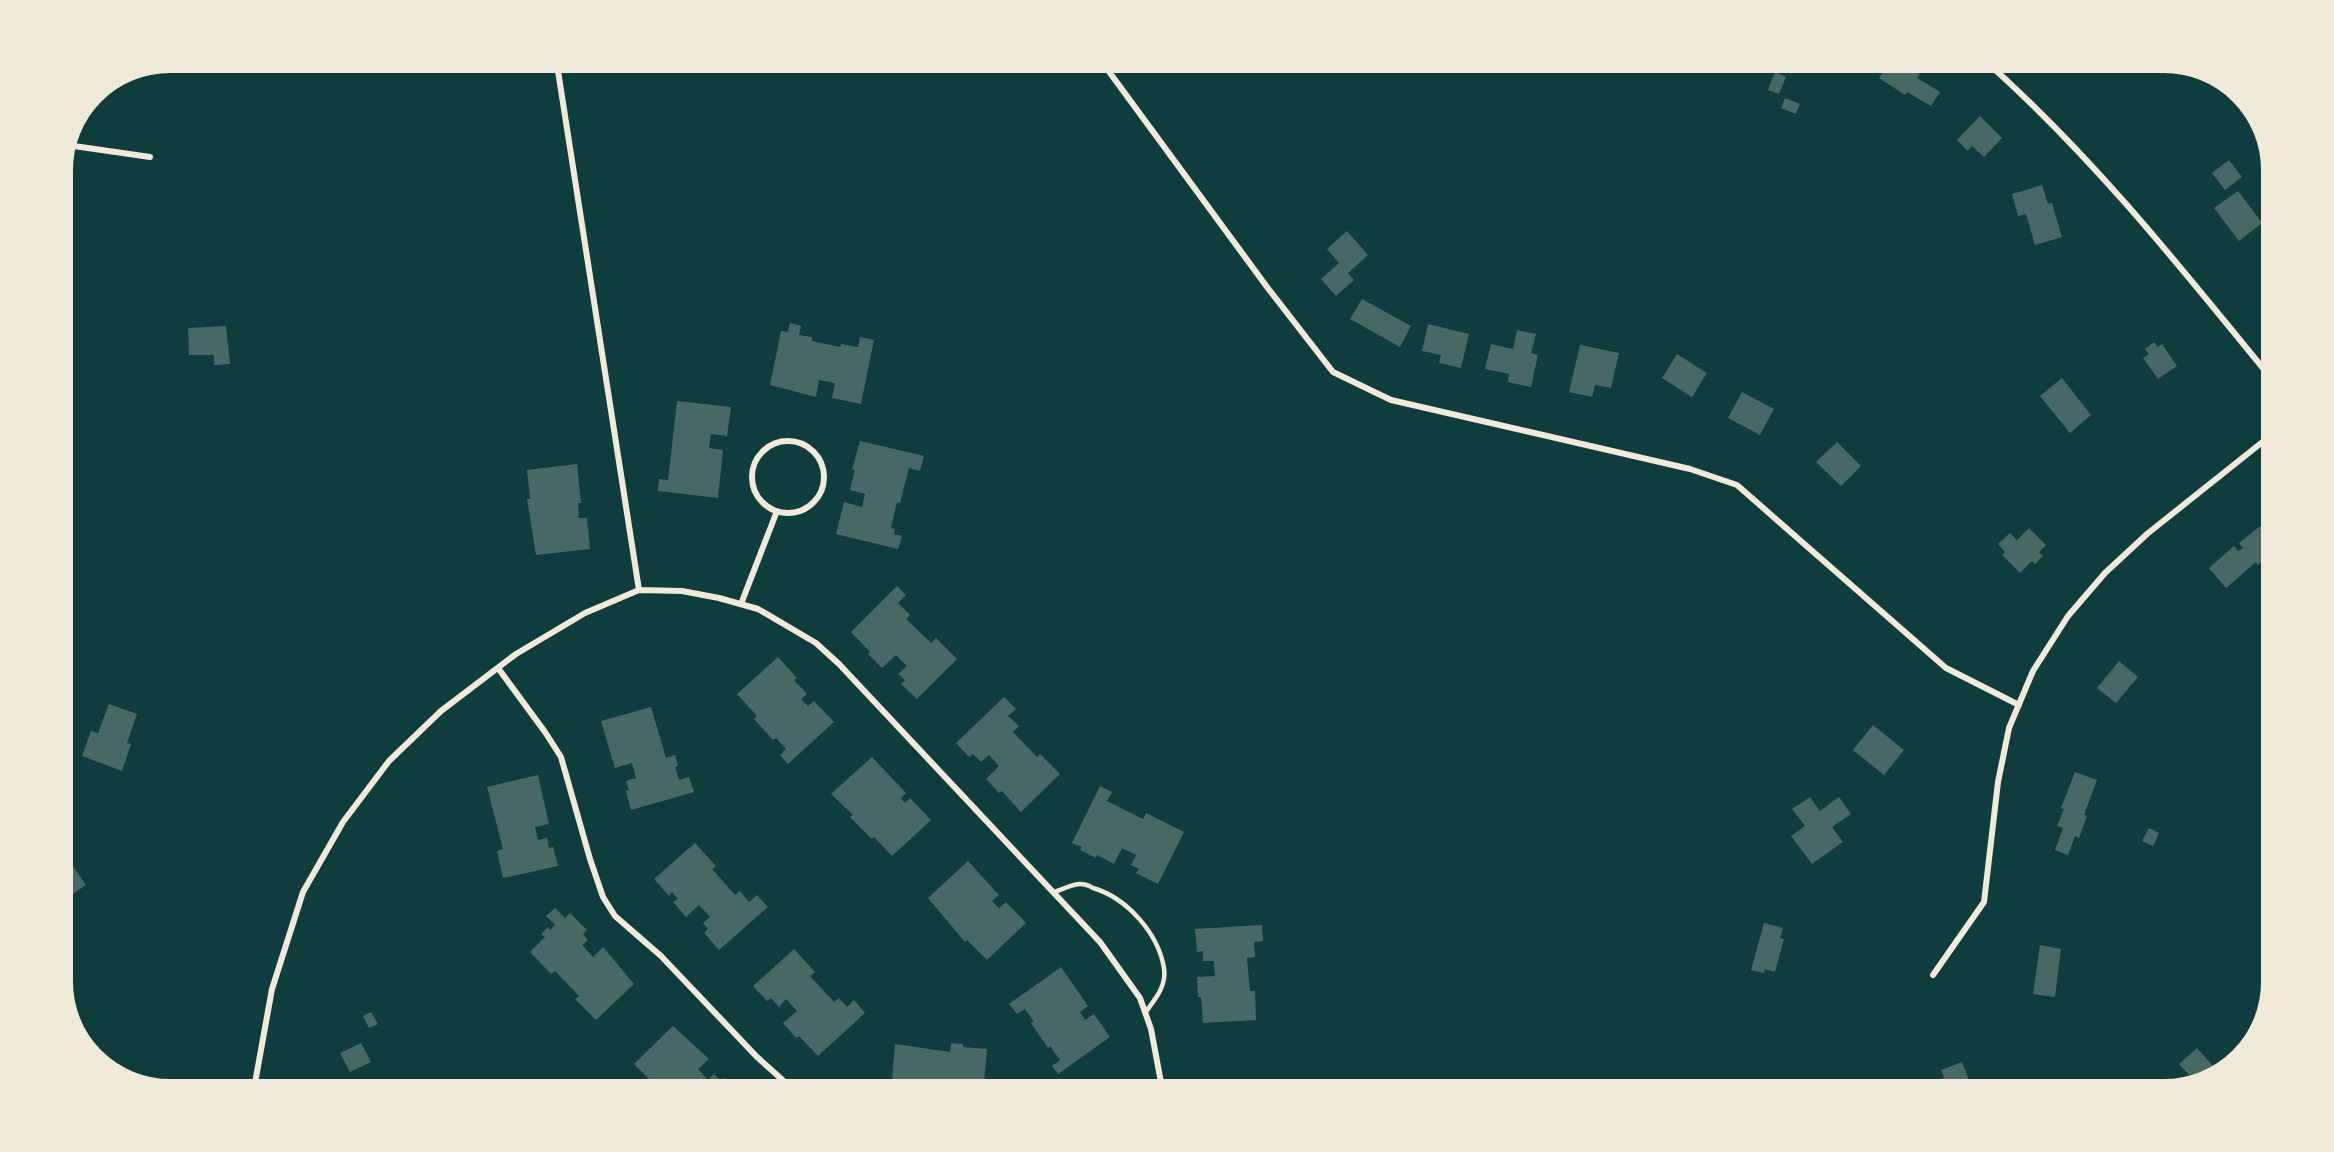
<svg xmlns="http://www.w3.org/2000/svg" width="2334" height="1152" viewBox="0 0 2334 1152" font-family="'Exo 2',sans-serif">
	<style>
		.building { fill: #486865 }
		.lines { fill: none; stroke-linecap: round; stroke-linejoin: round }
		.service { stroke: #f1e9da; stroke-width: 4.5 }
		.minor { stroke: #f1e9da; stroke-width: 6 }
		.rim { fill: none; stroke: #f1e9da; stroke-width: 8 }
	</style>
	<rect width="100%" height="100%" fill="#0f3d3e"/>
	<path class="building" d="M1819,58H1830L1826,69L1816,64Z
		M1892,58H1895L1920,74L1917,78L1940,92L1931,106L1907,92L1905,95L1879,78Z
		M2124,58H2150L2137,72Z
		M1775,72L1786,77L1779,94L1768,90Z
		M1785,98L1800,104L1796,114L1781,108Z
		M1980,116L2002,138L1984,157L1972,146L1968,151L1957,140Z
		M2229,160L2242,177L2225,190L2212,173Z
		M2042,185L2048,204L2052,203L2062,237L2035,245L2026,214L2018,216L2012,194Z
		M2238,191L2262,223L2239,241L2214,208Z
		M1347,231L1368,255L1348,273L1354,280L1336,296L1321,279L1339,263L1327,249Z
		M1362,299L1411,326L1400,347L1350,319Z
		M790,323L801,326L799,335L812,337V341L840,347L841,344L858,347L860,337L874,340L861,404L832,398L835,383L819,380L816,397L770,385L781,331L788,332Z
		M1428,324L1469,334L1461,368L1439,363L1441,355L1422,351Z
		M226,326L230,364L214,365V355H189L188,328Z
		M1517,330L1536,334L1531,353L1538,355L1531,387L1508,382L1509,374L1485,369L1491,344L1513,349Z
		M2154,342L2158,347L2162,344L2177,366L2158,379L2143,358L2149,354L2145,349Z
		M1580,345L1619,353L1611,388L1595,385L1592,397L1569,392Z
		M1677,354L1707,373L1692,397L1662,378Z
		M2062,378L2091,415L2070,433L2040,396Z
		M1742,392L1774,409L1760,435L1728,418Z
		M677,401L731,407L727,436L711,434L709,448L723,450L718,498L658,491L659,479L668,480Z
		M860,441L924,456L920,471L909,468L900,503L897,502L891,528L895,529L894,534L902,536L898,549L836,534L844,502L862,507L865,494L850,490L855,470H852Z
		M1837,442L1861,466L1841,486L1816,462Z
		M577,464L581,503H578L579,518H587L590,549L536,555L527,499H530L527,470Z
		M2260,526L2275,543V550L2258,565L2256,562L2226,588L2209,568L2234,546L2238,551L2243,548L2239,543Z
		M2029,528L2046,545L2039,552L2043,556L2035,564L2032,561L2020,573L2002,555L2005,552L1998,544L2010,533L2017,540Z
		M897,586L906,595L898,603L910,615L906,619L931,643L936,638L957,659L917,699L901,684L905,680L898,674L907,666L896,655L882,668L868,654L870,652L851,632Z
		M778,657L797,678L794,680L807,694L801,699L808,706L814,701L834,722L788,764L780,755L786,749L776,738L773,740L754,719L757,716L737,694Z
		M2119,661L2138,677L2116,703L2097,688Z
		M1004,697L1016,709L1008,716L1019,726L1013,732L1037,757L1040,754L1060,774L1021,812L1002,791L999,793L986,779L999,766L989,755L981,762L973,754L969,757L956,743Z
		M109,704L137,714L127,743L131,744L122,771L82,756L91,731L98,733Z
		M651,707L666,758L675,755L678,766L675,767L679,780L689,777L694,792L631,810L626,791L629,790L626,781L636,778L632,763L615,768L601,721Z
		M1873,725L1904,750L1884,775L1853,750Z
		M872,757L906,793L901,798L905,803L910,798L931,820L892,856L874,837L872,839L850,817L853,815L831,794Z
		M2075,772L2097,780L2084,815L2087,816L2079,838L2075,836L2068,855L2055,850L2063,828L2057,826L2064,809L2061,808Z
		M538,775L549,824L535,827L538,840L547,838L549,848L553,847L558,866L503,878L497,851L503,849L487,787Z
		M1100,786L1112,792L1107,801L1143,819L1146,813L1184,832L1158,884L1136,873L1139,869L1131,865L1136,855L1122,848L1114,864L1097,855L1096,858L1080,850L1082,847L1072,843Z
		M1810,797L1820,811L1839,797L1851,814L1832,827L1843,842L1812,864L1791,836L1805,826L1792,809Z
		M2149,828L2159,833L2153,846L2142,841Z
		M695,843L716,866L712,869L735,895L740,891L749,902L757,895L768,907L719,950L704,933L708,929L703,923L710,917L699,905L686,917L673,902L678,899L672,892L669,896L654,879Z
		M968,861L999,895L992,901L999,908L1006,902L1026,923L987,960L967,940L965,942L928,898Z
		M70,862L86,885L59,903V871Z
		M555,908L565,918L570,913L587,930L583,934L588,940L582,945L593,957L603,947L634,984L596,1020L575,999L579,996L555,971L551,974L530,952L545,937L541,934L548,927L550,930L555,925L546,916Z
		M1764,923L1783,928L1780,938L1784,939L1775,972L1765,969L1764,973L1751,970Z
		M1262,925L1263,941L1254,942L1255,957L1247,958L1250,991H1255L1256,1020L1203,1023L1201,997H1198L1197,977L1215,976L1214,961H1203V951L1197,952L1195,929Z
		M2040,945L2061,949L2055,997L2033,994Z
		M794,949L815,972L810,976L834,1002L839,998L847,1007L854,1000L865,1013L818,1056L799,1036L796,1038L783,1023L797,1011L786,999L779,1007L771,998L767,1001L753,986Z
		M1061,967L1088,1006L1080,1012L1085,1020L1094,1014L1110,1037L1058,1074L1052,1066L1060,1060L1050,1046L1048,1048L1031,1023L1034,1022L1025,1009L1017,1014L1009,1004Z
		M371,1012L378,1024L369,1028L363,1016Z
		M673,1026L709,1059L698,1069L708,1080L714,1074L721,1081L724,1078L740,1093H667L657,1083L655,1085L634,1064Z
		M361,1043L371,1062L350,1072L340,1053Z
		M951,1043L963,1044V1047L987,1049L983,1093H954V1085L944,1084L943,1093H891L895,1044L950,1052Z
		M2197,1048L2214,1067L2220,1062L2222,1064L2234,1054L2237,1056L2246,1048L2247,1050L2225,1075L2177,1089L2191,1077L2179,1064Z
		M1962,1062L1972,1088L1957,1093H1932L1928,1084L1944,1078L1941,1070Z"/>
	<g class="lines">
		<path class="service" d="M1054,892C1061,890 1072,884 1080,884C1084,884 1090,886 1093,888C1127,898 1158,933 1164,968C1167,986 1155,999 1145,1013"/>
		<path class="minor" d="M556,58L639,590
			M1099,58L1267,287L1333,372L1391,400L1690,469L1737,485L1946,668L2019,705
			M1982,58C2092,155 2183,270 2275,383
			M67,145L150,157
			M752 477a36 36 0 1 1 72 0a36 36 0 1 1-72 0Z
			M741,604L777,511
			M498,668L545,732L561,757L590,859L603,897L615,916L661,956L757,1057L797,1093
			M1933,975L1984,902L1998,782L2009,728L2033,671L2068,616L2105,573L2147,534L2275,432
			M256,1093L255,1083L272,989L303,892L343,822L389,761L441,711L516,654L585,613L639,590L682,591L719,598L758,609L816,643L839,664L1100,942L1140,998L1151,1029L1163,1093"/>
	</g>
	<path d="M0 0H2334V1152H0ZM170 69H2164A101 101 0 0 1 2265 170V982A101 101 0 0 1 2164 1083H170A101 101 0 0 1 69 982V170A101 101 0 0 1 170 69Z" fill="#f1e9da" fill-rule="evenodd"/>
	<path class="rim" d="M170 69H2164A101 101 0 0 1 2265 170V982A101 101 0 0 1 2164 1083H170A101 101 0 0 1 69 982V170A101 101 0 0 1 170 69Z"/>
</svg>
